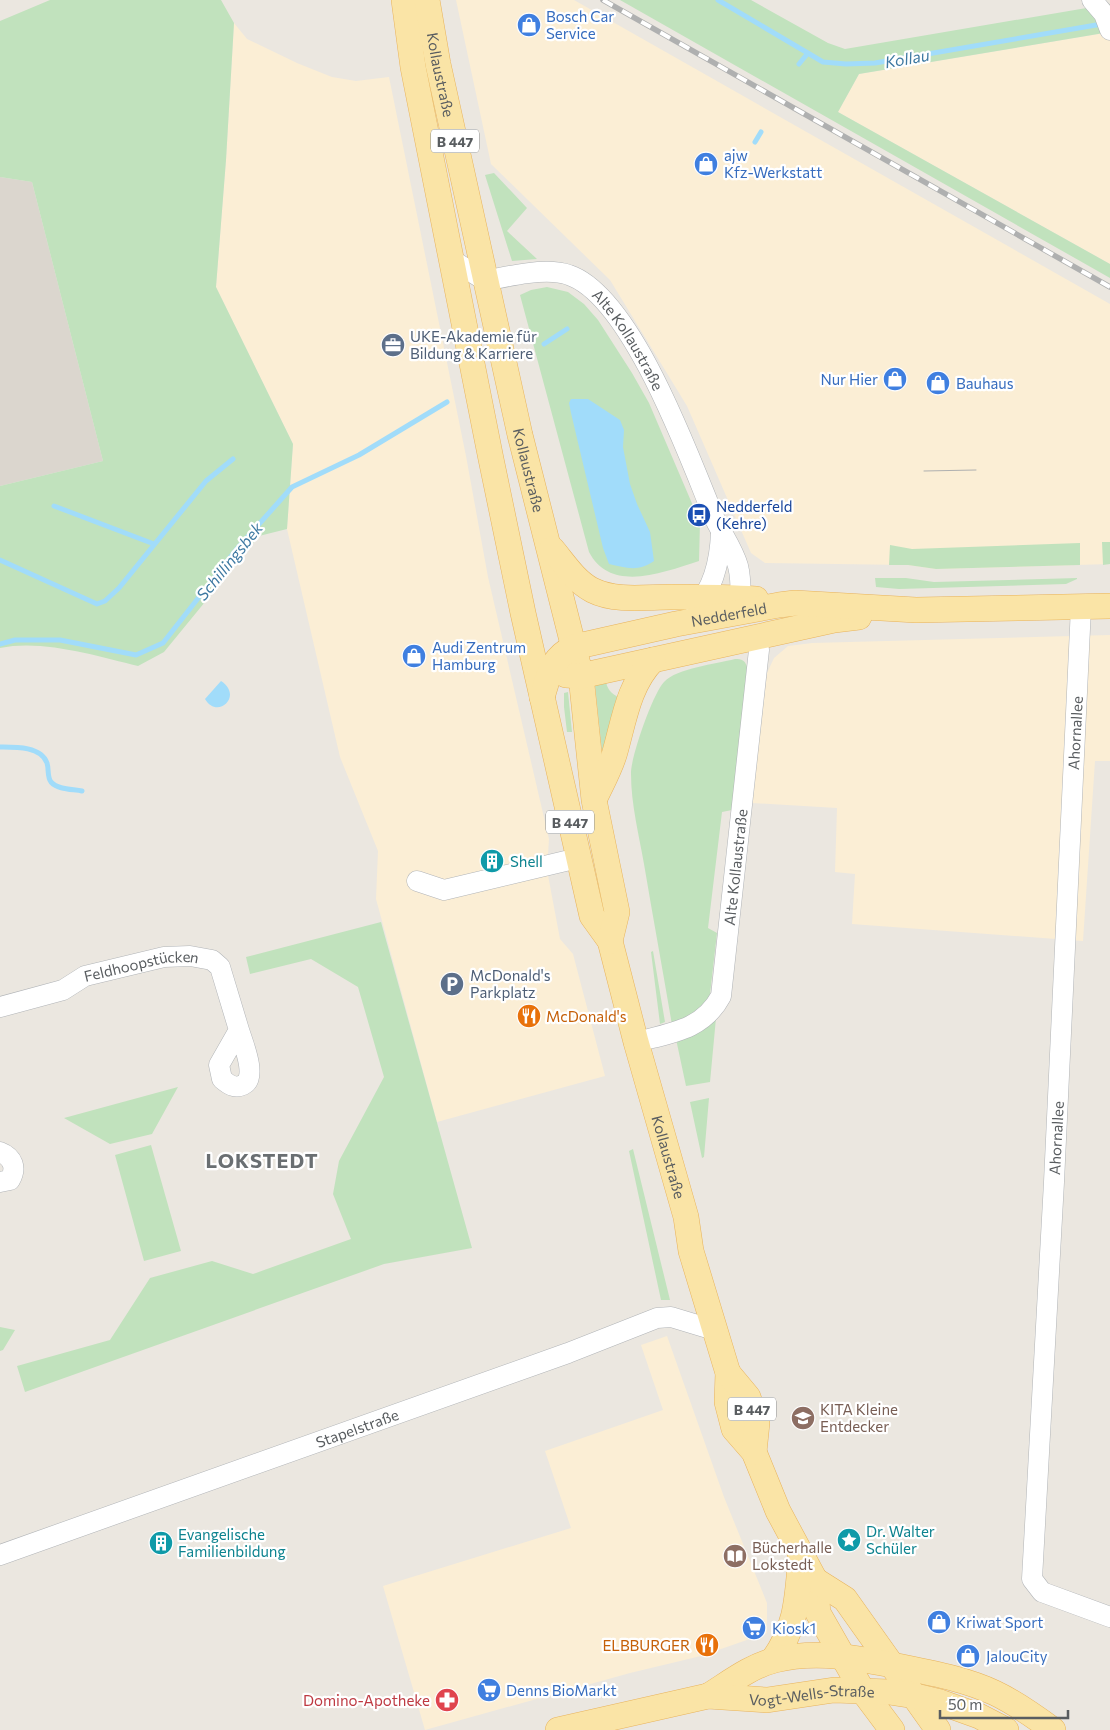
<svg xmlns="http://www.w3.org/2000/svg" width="1110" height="1730" viewBox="0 0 1110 1730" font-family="Commissioner,sans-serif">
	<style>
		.commercial { fill: #fbeed5 }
		.education { fill: #dbd6ce }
		.green { fill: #c1e2bd }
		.water { fill: #a1dcfa }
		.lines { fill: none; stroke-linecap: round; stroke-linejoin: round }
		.stream { stroke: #a1dcfa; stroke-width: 5 }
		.minor-casing { stroke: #b1b4b7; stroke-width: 21 }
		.major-casing { stroke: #e8b35c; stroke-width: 26 }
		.minor { stroke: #fff; stroke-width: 20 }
		.major { stroke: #fae4a6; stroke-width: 25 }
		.tram { stroke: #afb0b0; stroke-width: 1 }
		.rail-casing { stroke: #afb0b0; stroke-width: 5.5 }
		.rail { stroke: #fff; stroke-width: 4; stroke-dasharray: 11; stroke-linecap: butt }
		.labels { text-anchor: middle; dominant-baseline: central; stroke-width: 4.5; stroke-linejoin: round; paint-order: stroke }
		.shield { fill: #fff; stroke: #8b8e90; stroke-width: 1 }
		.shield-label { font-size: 14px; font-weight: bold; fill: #595d60 }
		.shop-label { font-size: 15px; fill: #366cbe; stroke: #fff; text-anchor: start }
		.street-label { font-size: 15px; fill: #595d60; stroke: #fff }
		.service-label { font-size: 15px; fill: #4e5e75; stroke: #fff; text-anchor: start }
		.transit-label { font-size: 15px; fill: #164399; stroke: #fff; text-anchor: start }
		.culture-label { font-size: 15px; fill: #0d838f; stroke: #fff; text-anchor: start }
		.food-label { font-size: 15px; fill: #c56008; stroke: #fff; text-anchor: start }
		.education-label { font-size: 15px; fill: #785e54; stroke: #fff; text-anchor: start }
		.health-label { font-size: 15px; fill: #be3a42; stroke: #fff; text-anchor: end }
		.water-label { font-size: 16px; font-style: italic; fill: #3e79a2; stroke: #fff }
		.district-label { font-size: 20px; font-weight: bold; letter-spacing: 1px; fill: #6a6f72; stroke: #fff }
	</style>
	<rect width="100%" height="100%" fill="#ebe7e0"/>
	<path class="commercial" d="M456,0H574L1110,304V564L936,569L908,565L765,563L751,553L687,406L610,280L491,164Z
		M234,23L247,39L297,63L332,77L356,81L389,77L466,456L488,577L549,839L547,870L560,939L573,954L605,1076L437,1122L376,899L378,851L340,757L287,529L293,444L216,287L226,160Z
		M1110,32V264L838,112L859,74Z
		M1110,635V761H1095L1083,941L852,924L855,874L835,872L837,808L752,803L767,673L774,658L788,646L812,643Z
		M667,1336L724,1497L767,1603V1633L701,1656L630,1673L425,1730L383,1586L571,1528L545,1451L663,1410L641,1345Z"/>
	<path class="education" d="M0,177L32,182L103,461L0,486Z"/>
	<path class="green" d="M50,0H221L234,23L226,160L216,287L293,444L287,529L259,536L164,652L138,666C97,656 42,639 0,648V486L103,461L32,182L0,177V21Z
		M620,0H751L828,43L845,49L1110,4V32L859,74L838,112L1110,264V278Z
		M494,173L527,208L507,231L537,259L512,261L485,175Z
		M547,287L568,292L584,304L598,320L632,373L649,403L700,522L699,561C664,572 611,594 589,552L520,295L531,290Z
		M1102,542H1110V564L1103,565Z
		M1080,543V565L936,569L908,565H889L890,545L912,549Z
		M875,578H906L934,582L1077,578V579L1066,584L899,589L876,587Z
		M735,659C742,659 745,660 747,667L732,810L722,812L708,928L717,933L710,994L705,1007L672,1025C663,971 653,918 644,864C639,835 631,804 631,774C630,759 653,693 664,682C677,668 716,664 735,659Z
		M606,682C608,692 614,695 622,699L602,751L595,685Z
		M568,692L572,732H567L564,707V693Z
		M381,922L472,1248L384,1264L25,1392L17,1366L110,1340L150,1278L212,1261L253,1274L351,1239L333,1194L339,1161L384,1077L358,987L311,959L250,974L246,957Z
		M653,951L665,1022L660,1024L651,952Z
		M716,1018L710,1082L686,1086L676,1039Z
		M178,1087L152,1134L110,1144L64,1118Z
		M709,1098L704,1157L702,1158L690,1102Z
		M151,1145L181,1251L144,1261L115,1155Z
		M633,1149L670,1300H661L629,1151Z
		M0,1327L15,1330L3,1350L0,1351Z"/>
	<path class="water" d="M571,399H588L620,420L624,430L623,447L630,484L637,504L650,532L654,561C639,572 626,568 609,564L603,548L571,413L569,403Z
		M221,681C244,696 217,720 205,699Z"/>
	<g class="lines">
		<path class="stream" d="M718,0L823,62L846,64L875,63L1102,24
			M799,64L808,53
			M755,142L761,132
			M544,344L567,329
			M54,506L154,544
			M0,560L97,604L105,601L119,588L206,481L233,459
			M0,644L15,640H60L136,655L163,643L236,550L292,487L359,455L447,402
			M0,747C14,747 41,746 47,763C49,769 47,777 51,782C58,790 73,789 82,791"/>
		<g class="minor-casing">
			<g id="minor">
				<path d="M1092,0L1104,14L1110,30"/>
				<path id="s1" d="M452,260L486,281C508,276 547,267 569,275C631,296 689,456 713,515C721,533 733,548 738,566C742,581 740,597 741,612"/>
				<path d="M696,607C714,587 720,559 721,533"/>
				<path d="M1081,607L1054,1182L1032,1579L1042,1592L1110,1617"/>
				<path d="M417,881L444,890L578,858"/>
				<path id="s2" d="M0,1007L63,990L85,976L164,957L190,956L212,960L220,967L239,1030L219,1065L222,1079C228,1084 234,1089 243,1085C258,1078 243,1043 239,1030"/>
				<path id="s3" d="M636,1042C671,1033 703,1030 721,996L759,650L756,637"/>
				<path d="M0,1152C13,1157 17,1168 10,1180L0,1182"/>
				<path id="s4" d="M0,1555L568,1353L657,1318L671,1317L714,1330"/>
			</g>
		</g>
		<g class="major-casing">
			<g id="major">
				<path id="s5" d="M404,0L413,67L491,459L523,613L577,850L592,916L610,941L636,1042L686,1217L691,1251L728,1373L727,1402L734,1429L754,1452L778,1511L815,1580L818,1613L862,1690L892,1730"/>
				<path id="s6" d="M427,0L438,64L520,435L581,676L594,800L617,912L610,941"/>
				<path d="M552,549C564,563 575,581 592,590C616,602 646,597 671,597C700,597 728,597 756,599"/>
				<path d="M566,675L581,676L594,673L834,620L859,617"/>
				<path id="s7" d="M542,697C549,675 551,658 574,647L676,624L779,605L795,603L916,610L1110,606"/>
				<path d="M595,798C602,783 611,767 615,752C624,720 629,684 653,660"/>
				<path d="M728,1373L748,1397L757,1423L754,1452"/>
				<path d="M815,1580L845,1599L938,1730"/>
				<path d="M773,1660C798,1625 797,1596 801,1555"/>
				<path d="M708,1696C729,1683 751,1666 775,1660C819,1649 863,1659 907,1668C937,1674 967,1680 995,1693C1016,1703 1034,1716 1053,1730"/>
				<path id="s8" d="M558,1730L708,1696L767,1700L834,1690L889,1692L915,1696L940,1702L979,1716L1006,1730"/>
			</g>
		</g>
		<use href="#minor" class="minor"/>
		<use href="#major" class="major"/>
		<path class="tram" d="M924,471L976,470"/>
		<g class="rail-casing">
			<path id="rail" d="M603,0L1110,287"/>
		</g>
		<use href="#rail" class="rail"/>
	</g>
	<defs>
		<g id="shop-disc" transform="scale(1.25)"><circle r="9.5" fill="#3f7fe0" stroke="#fff"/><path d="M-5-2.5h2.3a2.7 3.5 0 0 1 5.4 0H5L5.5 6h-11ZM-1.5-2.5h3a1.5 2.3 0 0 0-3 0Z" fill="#fff"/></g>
		<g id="office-disc" transform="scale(1.25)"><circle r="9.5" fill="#5c6f8a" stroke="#fff"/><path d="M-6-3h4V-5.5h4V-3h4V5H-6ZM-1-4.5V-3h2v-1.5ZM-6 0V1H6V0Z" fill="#fff"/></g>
		<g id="bus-disc" transform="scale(1.25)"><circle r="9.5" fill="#1a4fb4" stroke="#fff"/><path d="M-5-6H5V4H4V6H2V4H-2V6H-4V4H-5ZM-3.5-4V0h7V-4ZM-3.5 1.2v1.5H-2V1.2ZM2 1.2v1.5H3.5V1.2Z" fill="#fff"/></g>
		<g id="building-disc" transform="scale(1.25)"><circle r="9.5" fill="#0f9aa8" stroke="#fff"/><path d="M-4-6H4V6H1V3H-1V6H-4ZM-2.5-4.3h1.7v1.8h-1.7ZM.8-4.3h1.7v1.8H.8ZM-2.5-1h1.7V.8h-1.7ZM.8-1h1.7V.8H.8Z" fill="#fff"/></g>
		<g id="parking-disc" transform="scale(1.25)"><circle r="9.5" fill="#5c6f8a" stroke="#fff"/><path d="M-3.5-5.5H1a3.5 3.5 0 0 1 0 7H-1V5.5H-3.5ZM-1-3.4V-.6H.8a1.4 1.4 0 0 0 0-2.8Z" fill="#fff"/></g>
		<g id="restaurant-disc" transform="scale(1.25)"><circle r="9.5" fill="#e8710a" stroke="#fff"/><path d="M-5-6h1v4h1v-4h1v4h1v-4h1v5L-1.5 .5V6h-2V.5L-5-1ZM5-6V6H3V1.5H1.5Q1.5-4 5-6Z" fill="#fff"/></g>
		<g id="school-disc" transform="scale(1.25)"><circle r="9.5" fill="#8d6e63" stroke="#fff"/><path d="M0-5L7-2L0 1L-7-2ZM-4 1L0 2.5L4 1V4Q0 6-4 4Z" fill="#fff"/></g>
		<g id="sight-disc" transform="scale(1.25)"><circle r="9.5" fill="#0f9aa8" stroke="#fff"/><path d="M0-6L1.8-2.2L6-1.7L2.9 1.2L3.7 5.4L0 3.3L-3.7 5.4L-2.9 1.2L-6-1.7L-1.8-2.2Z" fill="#fff"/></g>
		<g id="library-disc" transform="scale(1.25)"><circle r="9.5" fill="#8d6e63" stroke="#fff"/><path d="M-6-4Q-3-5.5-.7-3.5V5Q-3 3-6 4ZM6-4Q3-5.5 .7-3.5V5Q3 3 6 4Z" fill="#fff"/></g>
		<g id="supermarket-disc" transform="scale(1.25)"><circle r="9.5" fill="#3f7fe0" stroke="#fff"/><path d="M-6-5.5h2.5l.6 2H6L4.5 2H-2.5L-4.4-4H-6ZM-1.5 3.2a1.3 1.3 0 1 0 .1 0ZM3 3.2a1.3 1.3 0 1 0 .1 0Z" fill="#fff"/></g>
		<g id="pharmacy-disc" transform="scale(1.25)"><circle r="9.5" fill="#e0444e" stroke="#fff"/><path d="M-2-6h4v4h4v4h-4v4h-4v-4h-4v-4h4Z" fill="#fff"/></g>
	</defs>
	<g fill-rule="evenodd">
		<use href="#shop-disc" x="529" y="25"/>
		<use href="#shop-disc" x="706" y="164"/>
		<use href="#office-disc" x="393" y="345"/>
		<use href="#shop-disc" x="895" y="379"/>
		<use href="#shop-disc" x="938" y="383"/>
		<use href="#bus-disc" x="699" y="515"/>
		<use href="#shop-disc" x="414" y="656"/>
		<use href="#building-disc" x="492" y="861"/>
		<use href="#parking-disc" x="452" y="984"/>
		<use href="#restaurant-disc" x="529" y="1016"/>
		<use href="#school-disc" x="803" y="1418"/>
		<use href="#sight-disc" x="849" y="1540"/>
		<use href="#building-disc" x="161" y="1543"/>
		<use href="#library-disc" x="735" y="1556"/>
		<use href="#shop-disc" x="939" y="1622"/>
		<use href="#supermarket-disc" x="754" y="1628"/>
		<use href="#restaurant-disc" x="707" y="1645"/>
		<use href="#shop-disc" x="968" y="1656"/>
		<use href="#supermarket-disc" x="489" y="1690"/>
		<use href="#pharmacy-disc" x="447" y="1700"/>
	</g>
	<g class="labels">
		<g class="shield">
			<rect x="431" y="129.5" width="48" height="23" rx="4"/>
			<rect x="546" y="810.5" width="48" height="23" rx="4"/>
			<rect x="728" y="1397.5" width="48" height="23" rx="4"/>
		</g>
		<g class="shield-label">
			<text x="455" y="141">B 447</text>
			<text x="570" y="822">B 447</text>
			<text x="752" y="1409">B 447</text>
		</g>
		<g class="shop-label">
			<text x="546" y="16">Bosch Car<tspan x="546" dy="17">Service</tspan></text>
			<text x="724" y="155">ajw<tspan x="724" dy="17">Kfz-Werkstatt</tspan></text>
			<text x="878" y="379" text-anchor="end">Nur Hier</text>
			<text x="956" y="383">Bauhaus</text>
			<text x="432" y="647">Audi Zentrum<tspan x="432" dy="17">Hamburg</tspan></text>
			<text x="956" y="1622">Kriwat Sport</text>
			<text x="772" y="1628">Kiosk1</text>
			<text x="986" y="1656">JalouCity</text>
			<text x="506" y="1690">Denns BioMarkt</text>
		</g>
		<g class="street-label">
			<text stroke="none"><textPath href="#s6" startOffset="76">Kollaustraße</textPath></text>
			<text stroke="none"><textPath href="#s1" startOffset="214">Alte Kollaustraße</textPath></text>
			<text stroke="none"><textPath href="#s6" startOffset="481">Kollaustraße</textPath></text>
			<text stroke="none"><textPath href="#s7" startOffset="220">Nedderfeld</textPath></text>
			<text transform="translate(1075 733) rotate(-87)">Ahornallee</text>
			<text stroke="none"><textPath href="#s3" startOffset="230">Alte Kollaustraße</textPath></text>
			<text stroke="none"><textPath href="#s2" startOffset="149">Feldhoopstücken</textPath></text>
			<text transform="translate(1056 1138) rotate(-87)">Ahornallee</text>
			<text stroke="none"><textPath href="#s5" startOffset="1190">Kollaustraße</textPath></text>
			<text stroke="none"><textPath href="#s4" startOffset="379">Stapelstraße</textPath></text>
			<text stroke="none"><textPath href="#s8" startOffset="258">Vogt-Wells-Straße</textPath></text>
		</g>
		<g class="service-label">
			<text x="410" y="336">UKE-Akademie für<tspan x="410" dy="17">Bildung &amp; Karriere</tspan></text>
			<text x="470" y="975">McDonald's<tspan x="470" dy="17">Parkplatz</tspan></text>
		</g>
		<g class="transit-label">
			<text x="716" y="506">Nedderfeld<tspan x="716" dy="17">(Kehre)</tspan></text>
		</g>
		<g class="culture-label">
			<text x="510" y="861">Shell</text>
			<text x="866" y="1531">Dr. Walter<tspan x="866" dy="17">Schüler</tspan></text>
			<text x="178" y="1534">Evangelische<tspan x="178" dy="17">Familienbildung</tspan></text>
		</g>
		<g class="food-label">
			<text x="546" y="1016">McDonald's</text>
			<text x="690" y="1645" text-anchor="end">ELBBURGER</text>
		</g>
		<g class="education-label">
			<text x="820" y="1409">KITA Kleine<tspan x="820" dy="17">Entdecker</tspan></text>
			<text x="752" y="1547">Bücherhalle<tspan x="752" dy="17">Lokstedt</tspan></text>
		</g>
		<g class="health-label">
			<text x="430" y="1700">Domino-Apotheke</text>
		</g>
		<g class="water-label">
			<text transform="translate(907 58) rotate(-10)">Kollau</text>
			<text transform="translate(229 561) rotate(-51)">Schillingsbek</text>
		</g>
		<g class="district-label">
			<text x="262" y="1160">LOKSTEDT</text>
		</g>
	</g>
	<path d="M940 1710v8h128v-8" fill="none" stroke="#595d60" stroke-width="2.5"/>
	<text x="948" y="1710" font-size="15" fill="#595d60" stroke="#ffffff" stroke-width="4" paint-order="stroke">50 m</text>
</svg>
